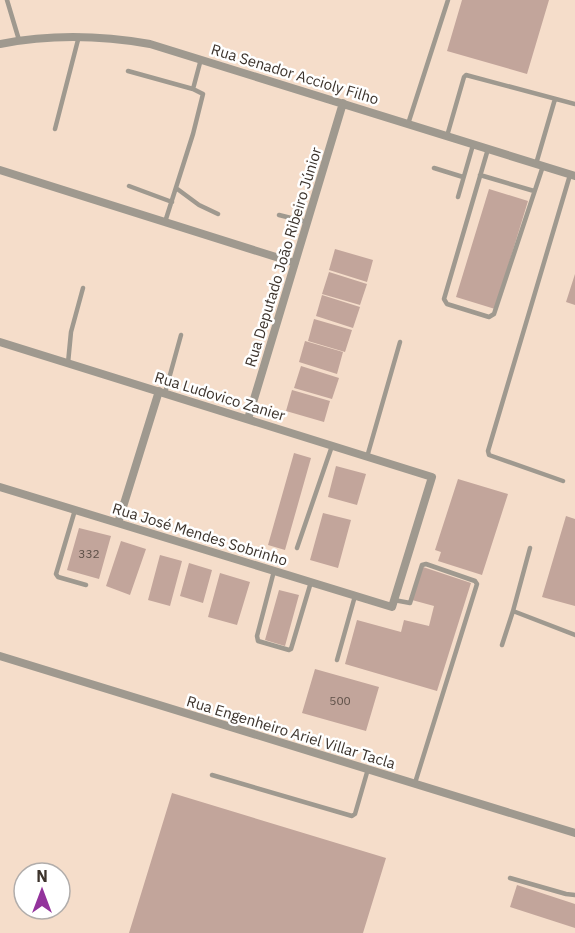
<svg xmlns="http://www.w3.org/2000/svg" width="575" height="933" viewBox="0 0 575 933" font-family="'IBM Plex Sans',sans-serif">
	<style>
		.building { fill: #c2a59b }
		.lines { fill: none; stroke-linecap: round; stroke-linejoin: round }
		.lane { stroke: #9f998f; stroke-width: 4.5 }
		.street { stroke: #9f998f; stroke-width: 8 }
		.labels { text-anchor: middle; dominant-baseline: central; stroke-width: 5; stroke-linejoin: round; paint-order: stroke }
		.number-label { font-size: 12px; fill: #5e5048 }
		.street-label { font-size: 15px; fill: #3c332c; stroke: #fff }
	</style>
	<rect width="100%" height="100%" fill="#f5ddca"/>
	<path class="building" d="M462,0H549L527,74L447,51Z
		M489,189L528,201L495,309L456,297Z
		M335,249L373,260L367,282L329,270Z
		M329,272L367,284L360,305L322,294Z
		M575,274V305L566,302Z
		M322,295L360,307L353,328L316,316Z
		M314,319L352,330L345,352L308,341Z
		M305,341L343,352L337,374L299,362Z
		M301,366L339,378L332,399L294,388Z
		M292,390L330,401L324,422L286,411Z
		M294,453L311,458L285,550L268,545Z
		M336,466L366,474L357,505L328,497Z
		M458,479L508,494L482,575L438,561L441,552L435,550Z
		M323,513L351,520L338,568L310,560Z
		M566,516L575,519V606L542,597Z
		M79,528L111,536L99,579L67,570Z
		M121,541L146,549L130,595L106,586Z
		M160,555L182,561L170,606L148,600Z
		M189,563L212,570L203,603L180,596Z
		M423,567L471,583L437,691L345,664L357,620L401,632L404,620L429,626L434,606L412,600Z
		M220,573L250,582L237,625L208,617Z
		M279,590L299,595L285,646L265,640Z
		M315,669L379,687L366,731L302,713Z
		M172,793L386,858L363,933H129Z
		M517,885L575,904V928L510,907Z"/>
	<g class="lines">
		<path class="lane" d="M7,0L19,40
			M128,71L193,89L201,59
			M408,124L448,0
			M55,129L79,36
			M447,136L464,77L466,75L575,104
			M488,149L444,299L447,304L489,317L494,314L543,166
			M536,164L555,99
			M434,168L463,177
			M480,175L534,191
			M129,186L172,202
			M176,188L199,205L218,214
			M458,197L473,145
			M279,215L307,222
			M165,222L193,134L203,94L193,89
			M68,363L71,332L83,288
			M165,393L181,335
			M367,457L400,342
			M563,481L489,455L488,451L570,175
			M75,510L56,574L58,577L86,585
			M297,548L332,446
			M274,571L257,636L258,641L289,650L291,649L311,582
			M394,600L410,603L422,565L426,564L475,581L477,584L415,783
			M513,611L530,548
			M502,645L513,611L575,635
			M337,660L355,596
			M212,775L352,816L355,814L368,769
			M510,878L566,894L575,895"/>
		<path class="street" d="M0,44C51,34 99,35 150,44L575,176
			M0,170L295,263
			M0,342L432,477L392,607L0,487
			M248,419L343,103
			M118,523L159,391
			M0,656L575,833"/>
	</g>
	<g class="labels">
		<g class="number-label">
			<text x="89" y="553">332</text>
			<text x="340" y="700">500</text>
		</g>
		<g class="street-label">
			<text transform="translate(295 74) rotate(17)">Rua Senador Accioly Filho</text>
			<text transform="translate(283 257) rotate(-73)">Rua Deputado João Ribeiro Júnior</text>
			<text transform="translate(220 396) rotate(17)">Rua Ludovico Zanier</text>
			<text transform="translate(200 534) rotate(17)">Rua José Mendes Sobrinho</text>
			<text transform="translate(291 732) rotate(17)">Rua Engenheiro Ariel Villar Tacla</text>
		</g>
	</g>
	<g transform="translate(42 891)"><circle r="28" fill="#ffffff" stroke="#b1adab" stroke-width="1.5"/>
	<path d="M0-4.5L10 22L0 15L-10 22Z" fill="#93339c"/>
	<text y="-9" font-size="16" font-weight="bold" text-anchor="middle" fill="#3c332c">N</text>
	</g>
</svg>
